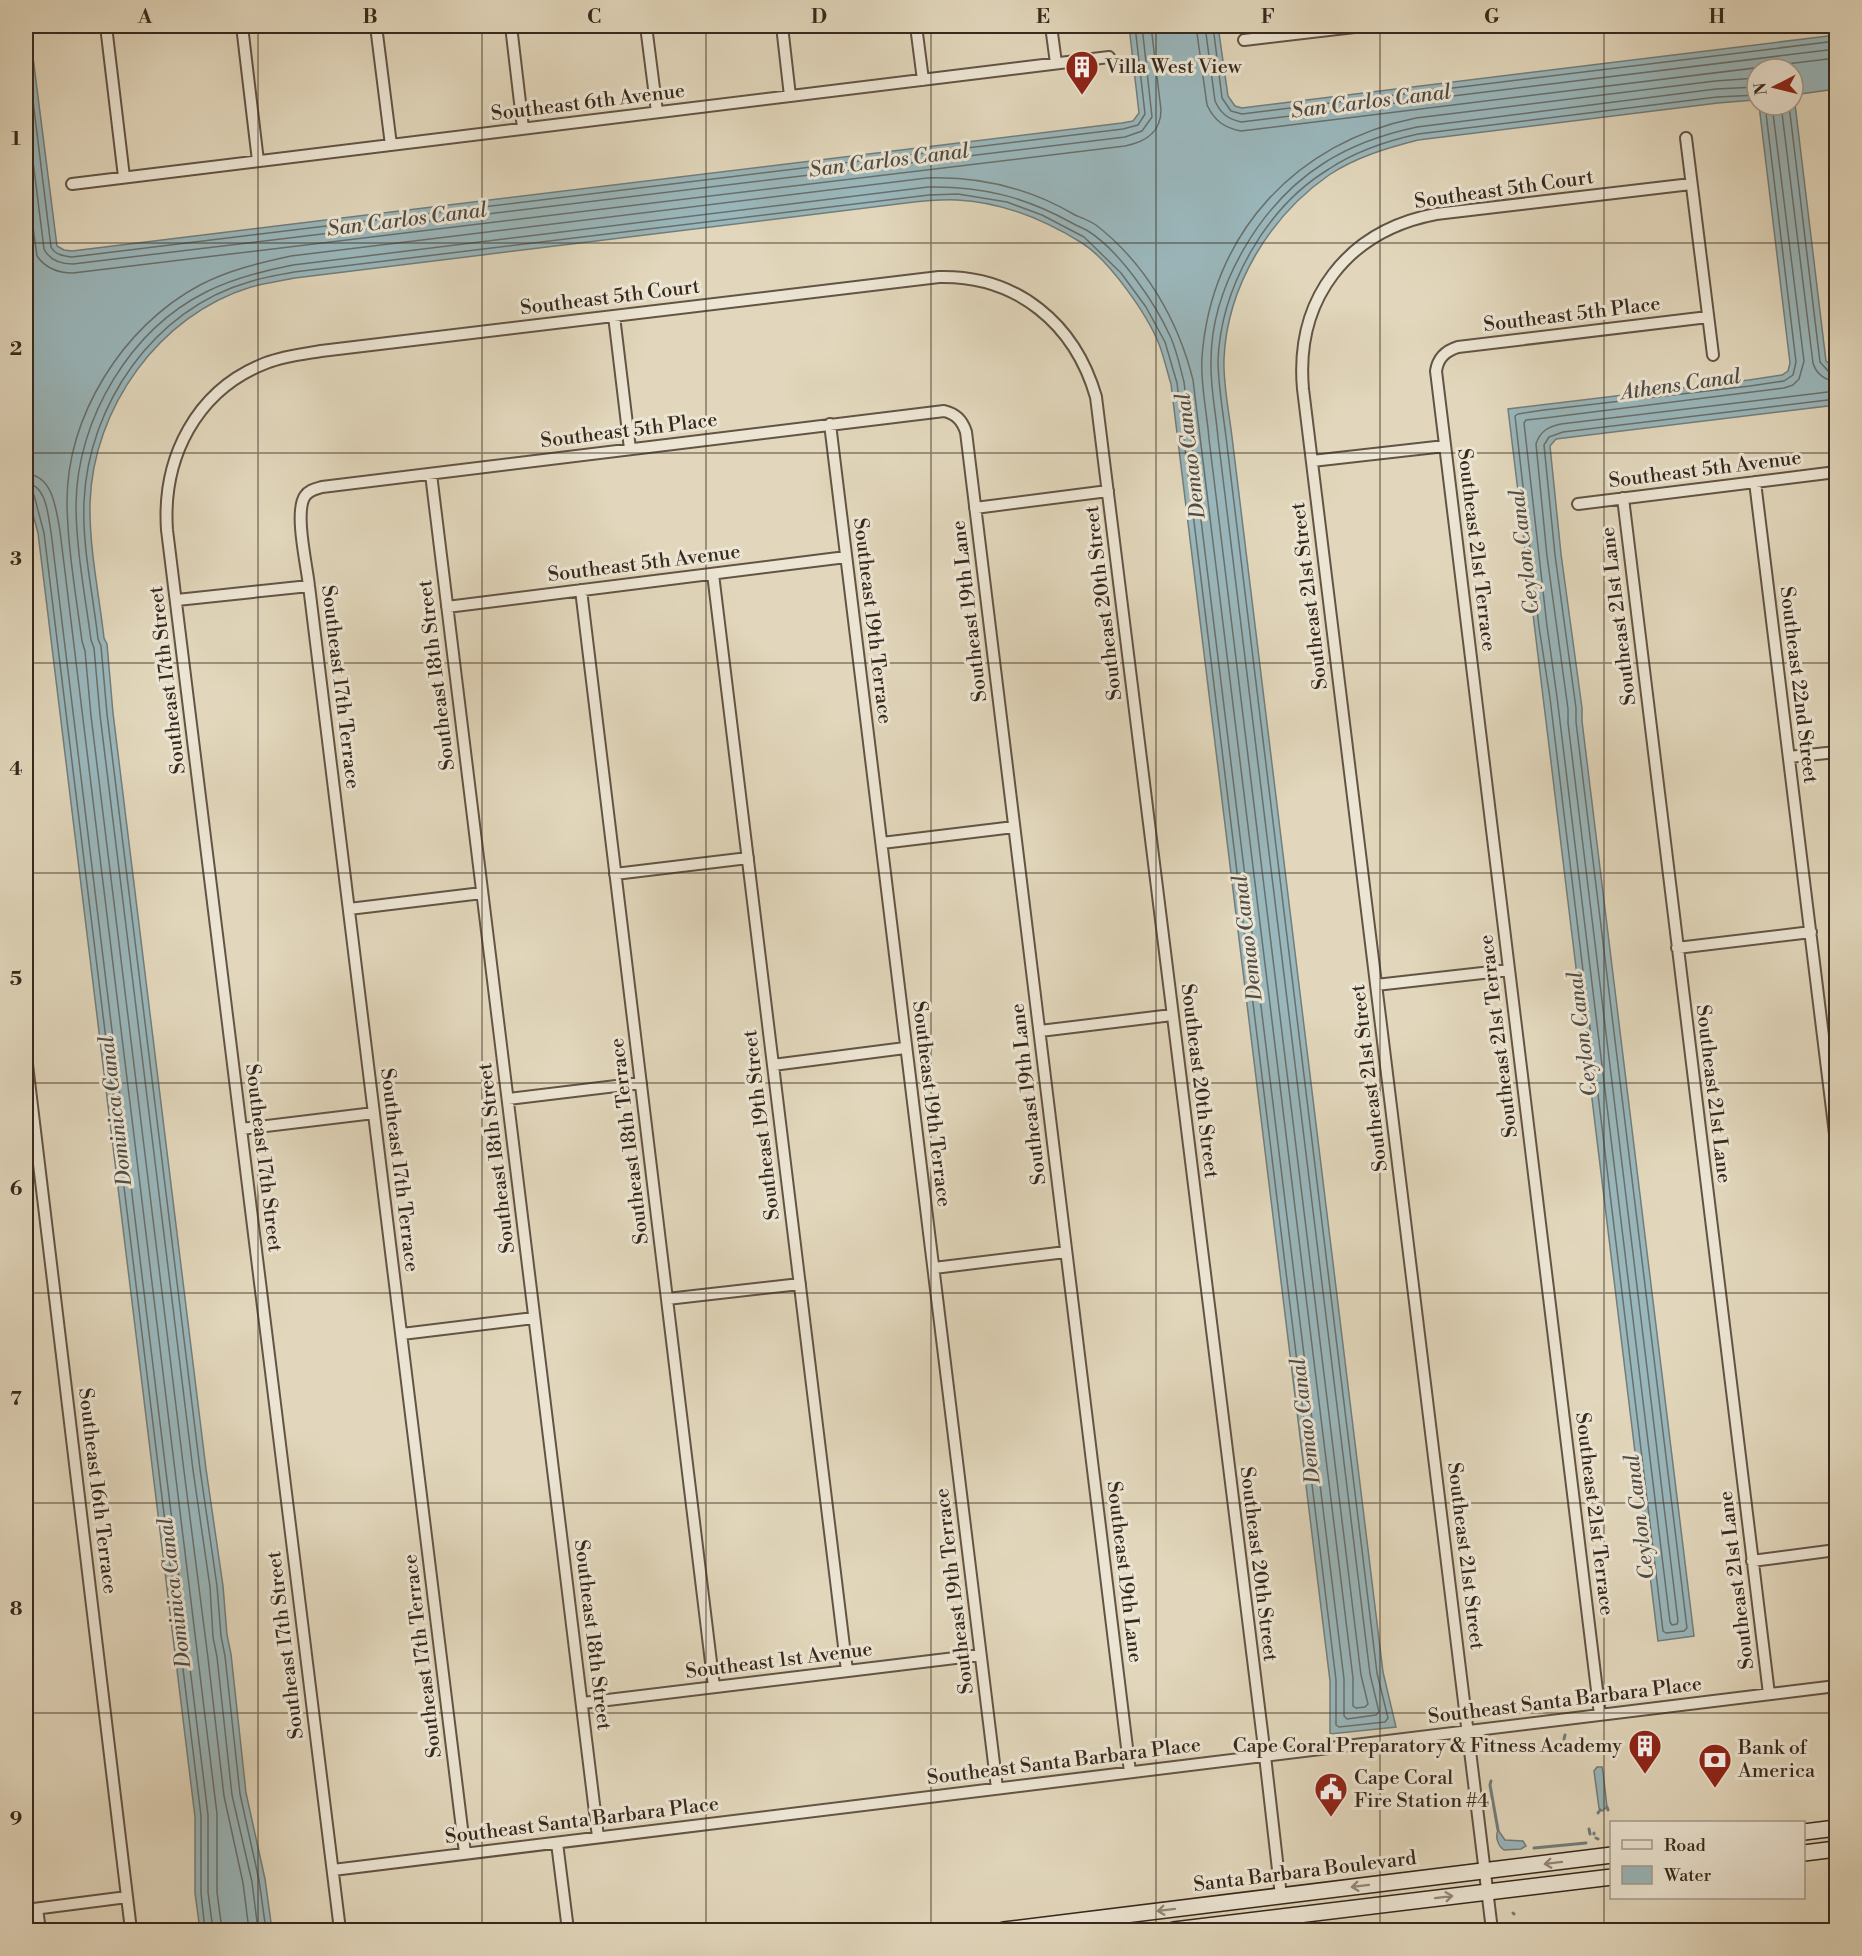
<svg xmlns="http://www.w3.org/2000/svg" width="1862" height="1956" viewBox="0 0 1862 1956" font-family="'Libre Bodoni',serif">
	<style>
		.water { fill: #9ab7bc; stroke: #727e7c; stroke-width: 1.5 }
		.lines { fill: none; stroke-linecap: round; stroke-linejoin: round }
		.shore { stroke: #68706c; stroke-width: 1.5 }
		.stream { stroke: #727e7c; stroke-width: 3 }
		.minor-casing { stroke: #625445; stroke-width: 14 }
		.secondary-casing { stroke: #37291d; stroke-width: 18 }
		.minor { stroke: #ece5d3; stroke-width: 10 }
		.secondary { stroke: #ece5d3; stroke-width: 15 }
		.oneway { stroke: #928778 }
		.grid { fill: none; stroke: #37291d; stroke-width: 1.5; stroke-opacity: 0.55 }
		.labels { text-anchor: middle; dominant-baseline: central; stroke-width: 6; stroke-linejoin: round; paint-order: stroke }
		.poi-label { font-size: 20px; fill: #37291d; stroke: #ece5d3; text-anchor: start }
		.street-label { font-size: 20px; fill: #37291d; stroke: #ece5d3 }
		.water-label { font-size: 21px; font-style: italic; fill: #504c45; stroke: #ece5d3 }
		.neatline { fill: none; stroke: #37291d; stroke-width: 2 }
		.grid-label { font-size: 20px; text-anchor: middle; font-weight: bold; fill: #37291d }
	</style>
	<rect width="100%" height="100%" fill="#e2d7bc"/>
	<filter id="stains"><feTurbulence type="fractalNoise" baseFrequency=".00333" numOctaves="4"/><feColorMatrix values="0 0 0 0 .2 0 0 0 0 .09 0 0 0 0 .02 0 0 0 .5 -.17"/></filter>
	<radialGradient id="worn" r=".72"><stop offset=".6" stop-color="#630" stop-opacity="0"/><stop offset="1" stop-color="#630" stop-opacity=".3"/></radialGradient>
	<path class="water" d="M26,26H29L57,246L64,250L72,251L1122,123L1133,121L1139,113L1129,26H1218L1228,96L1235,106L1242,108L1836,35V89L1800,94L1797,96L1795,104L1826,361L1836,368V405L1564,438L1556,439L1550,446L1561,554L1582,708V721L1694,1636L1658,1641L1508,409L1749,380L1782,375L1788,371L1790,363L1759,105H1793V69H1757V102L1754,100L1718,103L1418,140C1387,148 1356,157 1329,175C1270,216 1227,286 1224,359C1223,384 1229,411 1232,437L1383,1672L1396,1727L1330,1734V1681L1171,384C1167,371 1164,357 1159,344C1147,314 1109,260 1082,243C1045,220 1001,202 957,200C940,199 923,201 906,203L295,278C281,281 265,283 251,287C159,315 93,408 90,503C89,547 99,594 104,638L107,644L113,713L206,1469L223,1586L227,1635L231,1654L246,1793L265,1879L272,1930H200L195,1893V1817L38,533L26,489Z
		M1597,1767H1602L1603,1772L1607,1807L1602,1811L1599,1808L1594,1771Z
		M1498,1830L1505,1840L1523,1841L1526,1846L1521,1849L1504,1850C1498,1846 1495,1837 1498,1830Z"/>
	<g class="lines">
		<path class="shore" d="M1196,26L1207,105C1214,120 1224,128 1241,131L1836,58
			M1205,26L1215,101C1221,114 1228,119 1241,122L1836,49
			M1213,26L1222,98L1231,111L1242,114L1836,41
			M26,44L51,247C55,255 64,256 72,257L1123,129L1138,125L1145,114L1135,26
			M26,105L44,249C50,261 61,264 73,264L1125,137L1142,131L1152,117L1142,26
			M1765,105L1796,362L1793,375L1784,381L1750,386L1544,410L1518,414L1515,416L1539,627L1550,698L1663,1631L1666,1633L1684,1631L1687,1628L1576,722V708L1555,555L1544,445L1549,437L1563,432L1836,399
			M1772,105L1804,361L1799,379L1793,385L1784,388L1545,418L1526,420L1524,423L1547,626L1557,697L1670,1622L1672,1625L1677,1624L1678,1621L1568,723V709L1547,556L1536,444C1540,431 1548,427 1561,424L1836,391
			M1781,105L1813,363C1816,374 1826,381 1836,381
			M1789,105L1820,362L1829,372L1836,374
			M26,177L37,256C46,269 58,273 73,273L1125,146C1145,142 1161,133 1161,110L1151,26
			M26,474C53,475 56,509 60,531L217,1814V1892L222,1930
			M26,483C47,485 48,516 51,532L208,1815V1892L213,1930
			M26,491L31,492L34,495L44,533L201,1816V1893L205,1930
			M249,1930L243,1883L224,1796L208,1658L184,1471L91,716L85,651L82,641C76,596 68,550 67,505C66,416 123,326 200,285C229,270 259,263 291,256L927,178C981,176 1029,188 1075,215C1082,218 1090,221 1096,225C1146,264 1178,320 1193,380L1353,1678V1706L1356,1708L1365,1707L1368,1704L1361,1675L1209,439C1207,412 1200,383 1202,357C1211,234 1296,142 1416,118L1715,81L1757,78
			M258,1930L252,1882L232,1795L217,1657L213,1637L210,1587L193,1470L100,715L94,648L91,640C85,595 76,549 76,504C77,419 130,330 206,292C234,278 262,271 293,265L928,187C982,186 1025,197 1072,223C1077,226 1083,228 1088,231C1120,251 1156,304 1171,338C1177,352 1180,367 1184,382L1344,1679V1716L1347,1719L1376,1715L1379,1712L1370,1674L1218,438C1216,413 1210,386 1211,361C1211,286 1261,203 1324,163C1352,145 1384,134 1417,127L1716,89L1757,87
			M266,1930L259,1880L240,1794L225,1656L221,1636L217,1586L200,1469L107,714L101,646L98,639C93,594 82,547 84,502C88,405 154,309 249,282C264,277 279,275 294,272L929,195L958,194L1007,202L1042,215L1084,237L1121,273L1146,307L1165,342L1177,383L1336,1680V1725L1339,1727L1385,1722L1388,1718L1377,1673L1226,437C1223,412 1218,385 1218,360C1221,287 1266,207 1329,169C1356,151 1386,141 1418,134L1717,97L1757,95"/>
		<path class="stream" d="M1564,1739L1565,1735
			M1491,1781L1490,1785L1498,1830
			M1607,1807L1608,1810
			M1598,1813L1600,1810
			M1589,1829L1590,1834
			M1594,1834V1833
			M1596,1838L1598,1839
			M1534,1848L1586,1843
			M1513,1913L1514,1914"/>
		<g class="minor-casing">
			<path id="minor" d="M106,26L124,177
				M242,26L258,161
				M376,26L391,145
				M511,26L523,128
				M646,26L657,112
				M782,26L790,96
				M916,26L923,80
				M1051,26L1056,63
				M1244,40L1363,26
				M1686,138L1713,355
				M72,184L1109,57
				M614,316L630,449
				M830,424L997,1788
				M1312,461L1445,446
				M431,474L598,1837
				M1755,482L1836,1142
				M1623,498L1769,1694
				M1578,504L1836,472
				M975,508L1108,491
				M713,574L847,1671
				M581,590L714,1687
				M177,600L309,586
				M447,607L846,557
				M1789,757L1836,752
				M882,843L1014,827
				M615,874L748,858
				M349,909L482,893
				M1677,948L1811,932
				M1376,985L1509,970
				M1040,1031L1172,1015
				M26,1056L131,1930
				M773,1065L905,1048
				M508,1099L641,1083
				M241,1129L374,1113
				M934,1268L1066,1252
				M667,1299L800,1284
				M402,1334L534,1318
				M1752,1561L1836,1550
				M583,1703L980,1655
				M1600,1715L1436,371C1438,358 1445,351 1458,347L1708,317
				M557,1843L568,1930
				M465,1853L309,586C307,566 294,512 305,496C309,490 315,489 322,487L944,411C956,414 962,420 966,432L1130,1772
				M333,1870L1836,1686
				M37,1909L40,1930
				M26,1910L127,1897
				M1283,1917L1285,1930
				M340,1930L167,530C162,458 196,390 266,363C284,356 303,354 321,351L939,277C1017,275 1075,324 1096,397L1265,1756L1281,1896
				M1492,1930L1303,389C1295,299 1347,231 1436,214L1691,184"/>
		</g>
		<g class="secondary-casing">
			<path id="secondary" d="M1804,1832L1836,1828
				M1804,1853L1836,1849
				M1004,1930L1612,1855
				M1174,1930L1612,1877"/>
		</g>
		<use href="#minor" class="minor"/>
		<use href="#secondary" class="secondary"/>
	</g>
	<defs><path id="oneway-shaft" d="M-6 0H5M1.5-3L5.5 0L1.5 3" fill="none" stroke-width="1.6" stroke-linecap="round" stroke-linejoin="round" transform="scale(1.5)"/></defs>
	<g class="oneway">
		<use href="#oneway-shaft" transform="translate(1553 1863) rotate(173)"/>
		<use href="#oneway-shaft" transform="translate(1360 1886) rotate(173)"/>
		<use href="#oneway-shaft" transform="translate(1444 1897) rotate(-7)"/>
		<use href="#oneway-shaft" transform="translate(1166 1910) rotate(173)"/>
	</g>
	<path class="grid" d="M258,26V1930M482,26V1930M706,26V1930M931,26V1930M1156,26V1930M1380,26V1930M1604,26V1930M26,243H1836M26,453H1836M26,663H1836M26,873H1836M26,1083H1836M26,1293H1836M26,1503H1836M26,1713H1836"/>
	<defs>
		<g id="building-pin" transform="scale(1.725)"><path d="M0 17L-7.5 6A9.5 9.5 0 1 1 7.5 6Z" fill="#8f2418" stroke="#ece5d3"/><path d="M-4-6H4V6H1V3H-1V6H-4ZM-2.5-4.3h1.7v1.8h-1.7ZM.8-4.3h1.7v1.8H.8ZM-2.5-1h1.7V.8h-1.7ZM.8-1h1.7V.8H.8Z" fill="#fff"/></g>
		<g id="bank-pin" transform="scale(1.725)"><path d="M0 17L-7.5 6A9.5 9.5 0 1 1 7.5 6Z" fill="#8f2418" stroke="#ece5d3"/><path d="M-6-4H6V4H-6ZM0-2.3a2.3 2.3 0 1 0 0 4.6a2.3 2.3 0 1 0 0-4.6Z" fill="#fff"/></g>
		<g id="civic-pin" transform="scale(1.725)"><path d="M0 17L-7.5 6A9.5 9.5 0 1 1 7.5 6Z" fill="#8f2418" stroke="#ece5d3"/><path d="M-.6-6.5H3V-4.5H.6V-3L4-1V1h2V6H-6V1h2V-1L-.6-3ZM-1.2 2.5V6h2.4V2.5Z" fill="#fff"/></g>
	</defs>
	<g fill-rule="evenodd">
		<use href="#building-pin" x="1082" y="67"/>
		<use href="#building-pin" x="1645" y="1746"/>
		<use href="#bank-pin" x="1715" y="1760"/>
		<use href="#civic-pin" x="1331" y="1789"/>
	</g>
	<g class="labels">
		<g class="poi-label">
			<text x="1105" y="67">Villa West View</text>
			<text x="1622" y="1746" text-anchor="end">Cape Coral Preparatory &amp; Fitness Academy</text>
			<text x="1738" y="1748">Bank of<tspan x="1738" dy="23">America</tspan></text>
			<text x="1354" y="1778">Cape Coral<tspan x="1354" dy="23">Fire Station #4</tspan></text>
		</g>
		<g class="street-label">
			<text transform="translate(588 103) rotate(-7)">Southeast 6th Avenue</text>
			<text transform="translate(1504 190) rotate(-8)">Southeast 5th Court</text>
			<text transform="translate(610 298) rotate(-7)">Southeast 5th Court</text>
			<text transform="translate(1572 315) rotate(-7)">Southeast 5th Place</text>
			<text transform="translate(629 431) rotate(-7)">Southeast 5th Place</text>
			<text transform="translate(1705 470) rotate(-7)">Southeast 5th Avenue</text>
			<text transform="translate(1476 550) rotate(83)">Southeast 21st Terrace</text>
			<text transform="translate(644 564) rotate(-7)">Southeast 5th Avenue</text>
			<text transform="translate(1310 596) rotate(-97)">Southeast 21st Street</text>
			<text transform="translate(1104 603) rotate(-97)">Southeast 20th Street</text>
			<text transform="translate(970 611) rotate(-97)">Southeast 19th Lane</text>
			<text transform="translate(1619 616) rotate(-97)">Southeast 21st Lane</text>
			<text transform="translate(872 621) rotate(83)">Southeast 19th Terrace</text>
			<text transform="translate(437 675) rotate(-97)">Southeast 18th Street</text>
			<text transform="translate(168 680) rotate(-97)">Southeast 17th Street</text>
			<text transform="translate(1798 685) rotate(83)">Southeast 22nd Street</text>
			<text transform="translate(340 687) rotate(83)">Southeast 17th Terrace</text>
			<text transform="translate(1499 1036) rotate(-97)">Southeast 21st Terrace</text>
			<text transform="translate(1370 1078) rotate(-97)">Southeast 21st Street</text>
			<text transform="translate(1199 1081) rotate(83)">Southeast 20th Street</text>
			<text transform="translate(1029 1094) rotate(-97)">Southeast 19th Lane</text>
			<text transform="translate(1713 1094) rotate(83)">Southeast 21st Lane</text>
			<text transform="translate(931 1104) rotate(83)">Southeast 19th Terrace</text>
			<text transform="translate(762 1125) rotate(-97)">Southeast 19th Street</text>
			<text transform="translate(630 1141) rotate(-97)">Southeast 18th Terrace</text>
			<text transform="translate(263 1158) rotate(83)">Southeast 17th Street</text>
			<text transform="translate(497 1158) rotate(-97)">Southeast 18th Street</text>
			<text transform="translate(399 1170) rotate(83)">Southeast 17th Terrace</text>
			<text transform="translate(97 1491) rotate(83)">Southeast 16th Terrace</text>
			<text transform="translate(1594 1514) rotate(83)">Southeast 21st Terrace</text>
			<text transform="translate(1465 1556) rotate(83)">Southeast 21st Street</text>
			<text transform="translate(1258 1564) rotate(83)">Southeast 20th Street</text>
			<text transform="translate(1124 1572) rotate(83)">Southeast 19th Lane</text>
			<text transform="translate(1737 1580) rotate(-97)">Southeast 21st Lane</text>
			<text transform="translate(955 1591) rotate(-97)">Southeast 19th Terrace</text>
			<text transform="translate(592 1635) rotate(83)">Southeast 18th Street</text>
			<text transform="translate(286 1645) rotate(-97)">Southeast 17th Street</text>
			<text transform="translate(423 1656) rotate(-97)">Southeast 17th Terrace</text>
			<text transform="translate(779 1661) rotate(-7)">Southeast 1st Avenue</text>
			<text transform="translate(1565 1701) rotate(-7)">Southeast Santa Barbara Place</text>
			<text transform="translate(1064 1762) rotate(-7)">Southeast Santa Barbara Place</text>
			<text transform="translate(582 1821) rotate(-7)">Southeast Santa Barbara Place</text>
			<text transform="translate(1305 1872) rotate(-7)">Santa Barbara Boulevard</text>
		</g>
		<g class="water-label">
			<text transform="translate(1371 102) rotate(-7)">San Carlos Canal</text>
			<text transform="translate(889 161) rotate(-7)">San Carlos Canal</text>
			<text transform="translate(407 220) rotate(-7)">San Carlos Canal</text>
			<text transform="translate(1681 385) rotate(-8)">Athens Canal</text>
			<text transform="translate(1191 456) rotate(-97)">Demao Canal</text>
			<text transform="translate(1525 552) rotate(-97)">Ceylon Canal</text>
			<text transform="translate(1248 938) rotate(-97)">Demao Canal</text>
			<text transform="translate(1583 1034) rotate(-97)">Ceylon Canal</text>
			<text transform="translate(116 1111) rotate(-97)">Dominica Canal</text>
			<text transform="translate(1306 1421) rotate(-97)">Demao Canal</text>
			<text transform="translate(1640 1517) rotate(-97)">Ceylon Canal</text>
			<text transform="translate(175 1593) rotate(-97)">Dominica Canal</text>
		</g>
	</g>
	<rect width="1862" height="1956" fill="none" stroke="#e2d7bc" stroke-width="66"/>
	<rect x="1610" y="1821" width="195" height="78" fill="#ece5d3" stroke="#a49a8a" stroke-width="1.5"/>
	<rect x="1622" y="1840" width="30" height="9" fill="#ece5d3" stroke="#a49a8a" stroke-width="1.5"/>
	<text x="1664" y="1851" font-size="18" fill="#37291d">Road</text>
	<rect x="1622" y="1866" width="30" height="18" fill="#9ab7bc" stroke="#a49a8a" stroke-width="1.5"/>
	<text x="1664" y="1881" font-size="18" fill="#37291d">Water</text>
	<g transform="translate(1775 87) rotate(263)"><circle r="28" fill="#ece5d3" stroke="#a49a8a" stroke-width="1.5"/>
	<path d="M0-4.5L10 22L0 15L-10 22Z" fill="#8f2418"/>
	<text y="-9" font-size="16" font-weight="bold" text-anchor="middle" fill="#37291d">N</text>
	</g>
	<rect x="33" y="33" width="1796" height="1890" class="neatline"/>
	<g class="grid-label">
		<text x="145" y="23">A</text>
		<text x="370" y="23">B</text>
		<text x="594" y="23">C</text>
		<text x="819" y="23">D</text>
		<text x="1043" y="23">E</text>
		<text x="1268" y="23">F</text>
		<text x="1492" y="23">G</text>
		<text x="1717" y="23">H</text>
		<text x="16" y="145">1</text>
		<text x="16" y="355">2</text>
		<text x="16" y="565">3</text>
		<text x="16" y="775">4</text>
		<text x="16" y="985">5</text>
		<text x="16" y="1195">6</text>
		<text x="16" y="1405">7</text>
		<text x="16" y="1615">8</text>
		<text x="16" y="1825">9</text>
	</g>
	<rect width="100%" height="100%" filter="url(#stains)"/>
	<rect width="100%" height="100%" fill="url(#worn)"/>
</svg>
